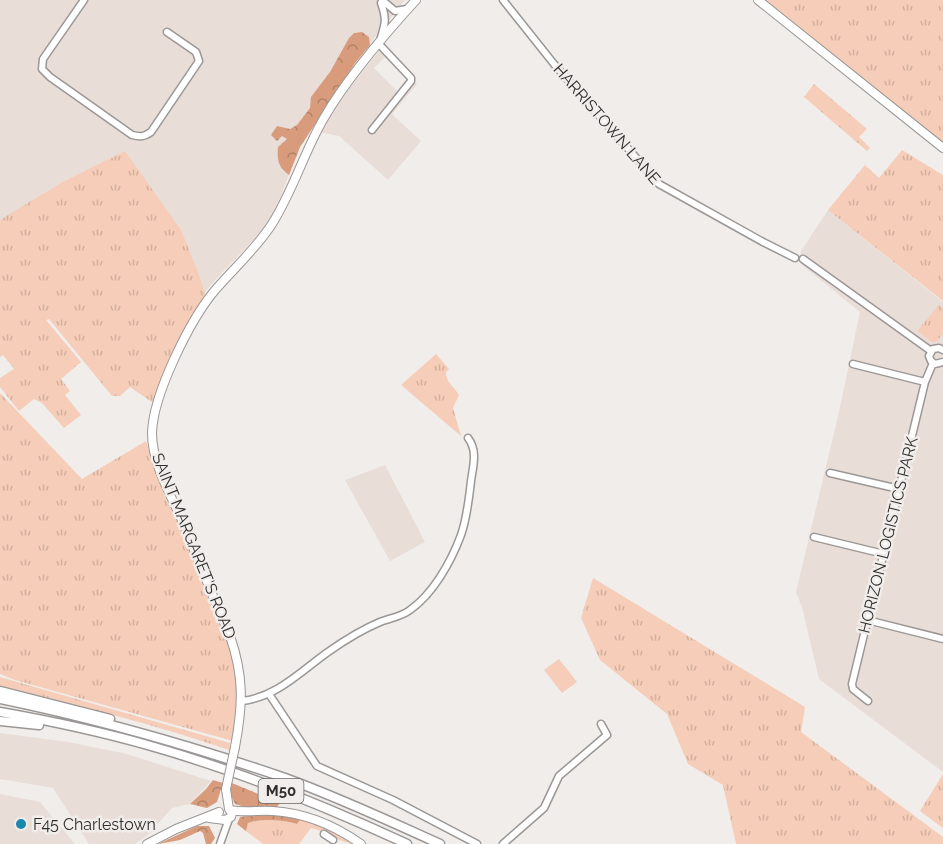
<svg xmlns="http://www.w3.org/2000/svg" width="943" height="844" viewBox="0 0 943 844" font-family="Raleway,sans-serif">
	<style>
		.built { fill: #e9ddd8 }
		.grass { fill: url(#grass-tufts) }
		.forest { fill: url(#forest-crowns) }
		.pitch { fill: #f5cdb8 }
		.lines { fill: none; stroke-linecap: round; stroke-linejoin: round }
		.minor-casing { stroke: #9b9796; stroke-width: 9 }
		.major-casing { stroke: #9b9796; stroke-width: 10 }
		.highway-casing { stroke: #9b9796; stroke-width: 11 }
		.minor { stroke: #fff; stroke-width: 6 }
		.major { stroke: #fff; stroke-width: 8 }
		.highway { stroke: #fff; stroke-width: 8 }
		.major-bridge-casing { stroke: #9b9796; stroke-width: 10; stroke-linecap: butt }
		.major-bridge { stroke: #fff; stroke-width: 8 }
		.poi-dot { fill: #1987ae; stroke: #f1edea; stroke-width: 2 }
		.labels { text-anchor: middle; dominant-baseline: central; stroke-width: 5; stroke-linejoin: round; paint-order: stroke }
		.shield { fill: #f1edea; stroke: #696766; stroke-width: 1.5 }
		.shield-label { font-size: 15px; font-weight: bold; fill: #2f2e2d }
		.street-label { font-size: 16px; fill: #2f2e2d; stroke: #f1edea }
		.poi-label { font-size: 16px; fill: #2f2e2d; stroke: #f1edea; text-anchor: start }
	</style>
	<defs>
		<pattern id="grass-tufts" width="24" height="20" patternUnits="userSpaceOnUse" patternTransform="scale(1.5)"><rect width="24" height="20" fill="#f5cdb8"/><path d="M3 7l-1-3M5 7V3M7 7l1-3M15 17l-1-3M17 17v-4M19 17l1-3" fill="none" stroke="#d2b09e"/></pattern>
		<pattern id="forest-crowns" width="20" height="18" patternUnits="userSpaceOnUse" patternTransform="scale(1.5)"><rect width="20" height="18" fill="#d89c7d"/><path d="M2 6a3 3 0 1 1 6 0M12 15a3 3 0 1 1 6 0" fill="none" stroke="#b08067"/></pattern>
	</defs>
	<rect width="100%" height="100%" fill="#f1edea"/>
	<path class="built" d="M0,0H405L377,34L300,147L280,198L264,229L215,280L202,296L0,220Z
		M380,50L387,55L374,68L400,94L411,78L417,84L392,114L421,141L388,180L339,136L320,132L341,97Z
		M828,210L943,302V772L819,679L802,607L796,592L839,412L860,312L802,265L800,257L801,251Z
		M385,465L425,542L390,561L345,480Z
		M0,733L68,742L127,754L211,781L190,804L172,808L148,835L135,844H89L53,788L0,779Z
		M0,794L40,802L75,844H0Z"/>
	<path class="grass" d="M762,0H943V145Z
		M814,84L867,129L859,137L870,148L867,151L804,97Z
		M902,150L943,175V301L828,210L865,165L879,178Z
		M125,151L181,230L198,272L205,294L155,404L130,387L120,396H112L49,319L46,320L81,362L61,379L70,391L65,395L81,415L64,428L42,403L34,399L19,411L0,387V378L14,369L3,355L0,357V220L61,183Z
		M939,305L943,308V334L936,342H932L917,331Z
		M436,354L449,369L446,372C446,383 454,386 459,395L453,408L461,436L401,385Z
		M0,393L82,479L146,441L164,495L203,574L236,664L239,690L236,724L233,741L15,680L0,674Z
		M593,578L805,707L801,732L943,837V844H736L723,785L688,764L667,714L600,660L581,618Z
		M0,677L230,743L229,750C157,725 84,707 10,690L0,686Z
		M943,774V828L920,811Z
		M299,818L328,827L357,844C340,844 328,832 311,828L299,844H263L246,831L248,823C263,818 282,820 297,824Z"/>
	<path class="forest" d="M362,32L369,37L370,45L355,63L300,147L289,175C278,167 277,160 278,147L287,139L282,136L277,141L271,135L277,126L290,129L297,125L310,108L311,97L330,72L349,38L354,33Z
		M213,780L223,783L217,802L207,808L190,804L206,789Z
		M232,783L280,803L276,808H249L235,804L230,793Z
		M259,814L297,817L299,821L297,824C282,820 263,818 248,823L246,831L237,824L240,817Z
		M197,826H209L215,838L211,844H206L203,833L200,831L180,840L158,844Z"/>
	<path class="pitch" d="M559,659L577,682L562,693L544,670Z"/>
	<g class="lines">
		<g class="minor-casing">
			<path id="minor" d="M84,0L43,59L42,69L50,77L132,135C140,137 144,137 151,132L199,61L196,52L167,32
				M382,0L395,11L407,9
				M503,0L554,64L659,184L763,242L795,258
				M372,130L411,81V78L379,44C384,26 388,22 381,3
				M803,259L931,351
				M943,350L939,348L933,349L929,356L931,361L935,364L943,362
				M853,364L925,382
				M830,473L899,489
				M814,537L884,554
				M867,620L943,639
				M269,694L317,766L393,800L477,844
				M242,701C277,697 301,671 328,652C345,640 361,630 380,622C390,618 401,617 410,610C433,594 451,562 461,535C467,518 469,499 471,481C473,466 478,451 468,438
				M868,701L853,689L852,684L925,382L933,363
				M324,834L333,840
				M220,844L229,819
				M503,844L544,808L559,776L607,735L601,724"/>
		</g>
		<g class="major-casing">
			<path id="major" d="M758,0L943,148
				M235,747C243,705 244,676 230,636C213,597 197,557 181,518C169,492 152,462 152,433C153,394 191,318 216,289C236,266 255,250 272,224C293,191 304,152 324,118C347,78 385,34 416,0
				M230,810C244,813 259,810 273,811C306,813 334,825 361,844
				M209,818L225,820L231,817L232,813L229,809L226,789
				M147,844L176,829L219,812"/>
		</g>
		<g class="highway-casing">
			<path id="highway" d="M0,691L110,719
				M0,699C97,719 192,746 285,778C338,797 389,821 440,844
				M0,712C51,721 102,732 151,746C239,771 325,806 407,844
				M0,721L39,725"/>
		</g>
		<use href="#minor" class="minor"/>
		<use href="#major" class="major"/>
		<use href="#highway" class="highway"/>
		<g class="major-bridge-casing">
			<path id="major-bridge" d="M226,789L235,747"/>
		</g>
		<use href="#major-bridge" class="major-bridge"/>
	</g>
	<circle class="poi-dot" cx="21" cy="824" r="6"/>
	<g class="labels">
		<rect class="shield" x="258.5" y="779" width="45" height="24" rx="4.5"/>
		<g class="shield-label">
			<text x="281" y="791">M50</text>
		</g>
		<g class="street-label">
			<text transform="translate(607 124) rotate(49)">HARRISTOWN LANE</text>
			<text transform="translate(888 535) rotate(-76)">HORIZON LOGISTICS PARK</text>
			<text transform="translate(194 546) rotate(68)">SAINT MARGARET'S ROAD</text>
		</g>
		<g class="poi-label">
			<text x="33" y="824">F45 Charlestown</text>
		</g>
	</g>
</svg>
